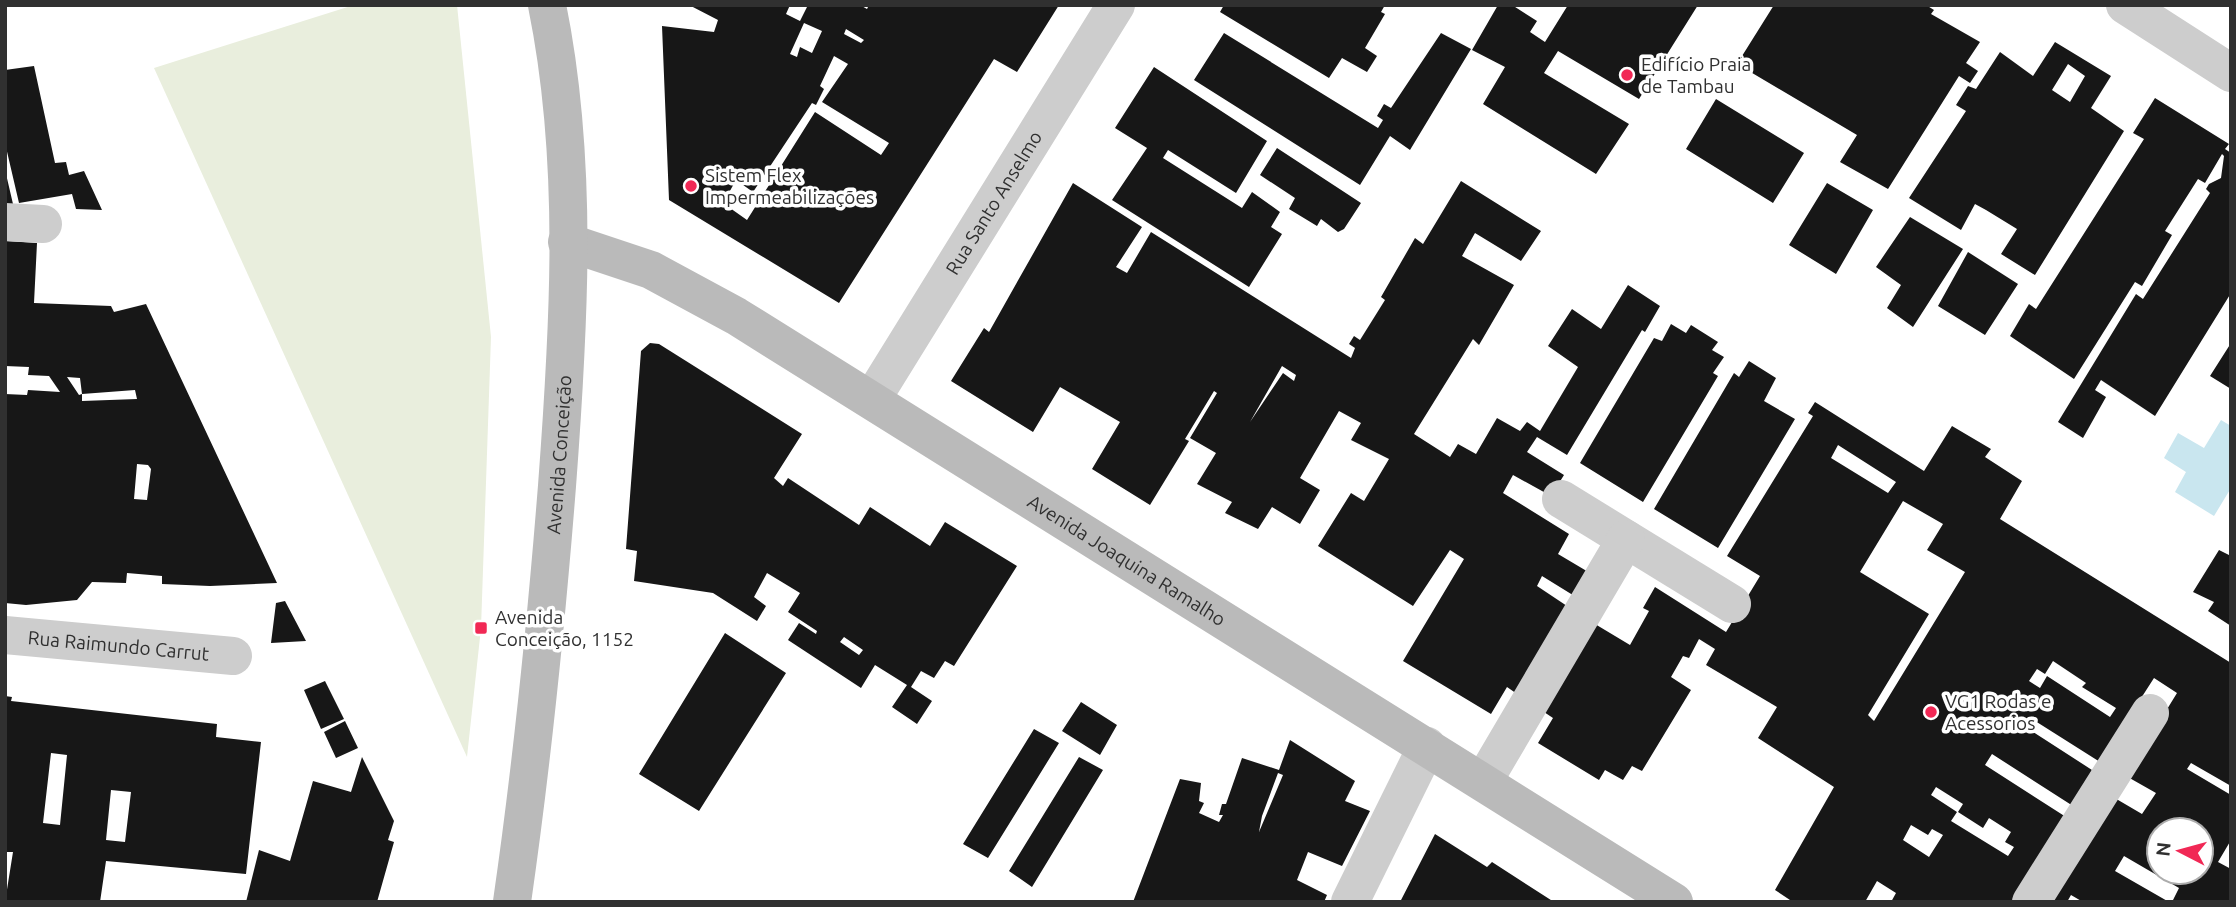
<svg xmlns="http://www.w3.org/2000/svg" width="2236" height="907" viewBox="0 0 2236 907" font-family="Ubuntu,sans-serif">
	<style>
		.green { fill: #e9eedd }
		.water { fill: #c9e6ef }
		.building { fill: #171717; fill-rule: evenodd }
		.lines { fill: none; stroke-linecap: round; stroke-linejoin: round }
		.minor { stroke: #cdcdcd; stroke-width: 38 }
		.secondary { stroke: #bababa; stroke-width: 38 }
		.poi-dot { fill: #f12855; stroke: #fff; stroke-width: 2.5 }
		.labels { text-anchor: middle; dominant-baseline: central; stroke-width: 7; stroke-linejoin: round; paint-order: stroke }
		.poi-label { font-size: 19px; fill: #303030; stroke: #fff; text-anchor: start }
		.street-label { font-size: 19px; fill: #303030; stroke: #fff }
	</style>
	<rect width="100%" height="100%" fill="#fff"/>
	<path class="green" d="M354,5H457L491,337L481,628L467,757L154,68Z"/>
	<path class="water" d="M2221,420L2231,426V488L2214,516L2175,492L2186,472L2164,458L2178,433L2204,448Z"/>
	<path class="building" d="M689,5H790L786,14L800,21L808,5H860L867,9L869,5H1059L1017,72L994,59L839,303L669,200L662,26L714,32L718,20ZM804,23L822,31L812,53L800,47L797,57L790,54ZM846,29L864,40L861,43L844,34ZM834,56L848,64L822,102L889,143L881,155L815,112L747,220L730,208L734,203L726,198L736,180L753,192L812,103L816,105L824,89L820,86Z
		M1224,5H1385L1381,12L1385,14L1365,48L1377,56L1367,72L1342,58L1329,78L1220,12Z
		M1498,5H1512L1537,21L1530,32L1545,42L1568,5H1698L1639,99L1558,51L1544,73L1629,124L1596,174L1483,104L1505,67L1472,50Z
		M1774,5H1926L1934,10L1931,14L1980,42L1966,63L1978,71L1970,83L1959,76L1888,189L1840,162L1857,135L1737,64Z
		M1224,33L1378,128L1383,120L1377,116L1384,104L1391,108L1441,33L1471,49L1410,150L1390,136L1360,185L1194,80Z
		M2055,42L2111,76L2091,108L2124,131L2035,275L2001,254L2017,229L1986,210L1975,204L1961,230L1909,198L1966,111L1956,105L1968,86L1976,89L2000,52L2033,76ZM2068,64L2085,76L2070,102L2052,90Z
		M34,66L55,163L66,162L69,175L84,171L102,210L76,209L72,194L19,203L5,143V70Z
		M1154,67L1267,141L1236,193L1168,150L1163,158L1242,208L1252,192L1280,212L1271,227L1282,234L1249,287L1112,200L1147,148L1115,128Z
		M2155,98L2229,144L2225,149L2231,153V293L2155,416L2101,380L2095,390L2106,397L2083,438L2058,422L2136,294L2143,299L2210,193L2206,189L2209,184L2221,178L2224,156L2222,154L2205,183L2198,179L2165,231L2172,235L2142,286L2135,282L2074,379L2010,336L2029,304L2036,309L2144,139L2133,133Z
		M1716,99L1804,153L1773,203L1686,149Z
		M1277,148L1361,203L1344,229L1338,232L1321,219L1317,226L1289,209L1295,198L1260,175Z
		M5,174H6L13,204H5Z
		M1461,181L1541,231L1521,261L1475,233L1462,256L1514,285L1479,345L1473,339L1414,434L1450,457L1458,444L1476,454L1497,418L1520,431L1527,422L1540,431L1578,367L1548,346L1572,309L1601,329L1628,285L1660,306L1645,332L1642,330L1567,455L1537,437L1527,452L1564,475L1551,496L1513,475L1503,493L1569,534L1558,554L1590,573L1576,597L1542,576L1537,586L1570,608L1520,696L1507,687L1491,714L1403,661L1464,559L1450,550L1413,606L1318,546L1351,493L1364,501L1389,459L1351,440L1361,423L1339,411L1300,478L1320,490L1300,524L1272,507L1258,529L1225,513L1232,502L1197,484L1216,453L1190,438L1217,393L1214,391L1185,439L1189,441L1150,505L1092,469L1120,422L1060,387L1033,432L951,381L984,328L989,332L1073,183L1142,227L1116,267L1127,273L1151,232L1351,358L1355,348L1349,344L1354,336L1360,340L1385,300L1381,297L1415,238L1423,244ZM1282,366L1296,375L1294,381L1283,373L1250,422Z
		M1827,183L1873,210L1836,274L1789,245Z
		M1910,217L1963,249L1913,327L1887,308L1901,285L1876,267Z
		M5,241L37,243L34,303L111,306L114,312L146,304L277,583L210,586L162,584V576L127,573L126,583L92,582L77,600L26,605L5,603V394L27,395L28,390L60,392L49,376L28,375L29,367L5,366ZM67,377L80,378L82,394L135,390L137,399L82,401V394L79,395ZM137,464L148,465L151,469L147,500L134,499Z
		M1968,252L2018,284L1985,335L1938,306Z
		M1671,324L1686,333L1691,325L1718,342L1712,350L1724,357L1713,373L1718,376L1643,502L1580,463L1654,338L1662,341Z
		M650,343L659,344L802,434L774,478L783,486L788,478L859,525L870,507L930,546L945,522L1017,566L954,666L945,661L934,678L921,671L911,687L932,701L917,724L892,707L907,685L875,665L861,688L788,640L799,623L816,634L817,631L788,612L800,593L767,573L754,597L766,606L757,621L713,593L634,581L637,551L626,549L641,351ZM844,637L863,650L859,655L840,642Z
		M2231,343V389L2210,376Z
		M1749,361L1776,378L1764,401L1795,419L1718,548L1654,509L1734,373L1739,377Z
		M1815,402L1924,471L1952,426L1991,449L1985,457L2022,481L2000,519L2231,663V786L2191,763L2187,769L2231,795V840L2218,862L2231,869V902H2172L2179,888L2124,856L2115,871L2169,902H2083L2071,895L2067,902H2049L2113,797L2142,814L2156,793L2126,776L2177,693L2154,678L2100,762L2029,717L2024,726L2092,770L2073,806L1992,754L1985,765L2066,817L2013,902H1891L1896,893L1877,881L1865,902H1793L1775,890L1834,787L1758,738L1777,707L1706,665L1715,649L1699,639L1689,658L1683,656L1671,677L1691,690L1642,771L1632,766L1623,780L1605,770L1599,780L1538,743L1553,718L1544,712L1595,624L1630,645L1649,611L1643,608L1655,587L1726,632L1760,576L1727,556L1813,416L1808,413ZM1838,445L1896,482L1888,493L1831,458ZM1903,501L1943,524L1927,550L1965,572L1874,721L1868,715L1929,614L1860,572ZM2053,661L2086,683L2082,687L2116,708L2110,717L2047,676L2040,688L2029,681L2037,669L2045,674ZM1936,787L1963,804L1958,812L1983,828L1989,818L2011,832L2005,842L2014,847L2008,856L1951,821L1957,812L1931,795ZM1911,825L1928,835L1932,829L1943,835L1929,857L1903,840ZM2159,830H2201V872H2159Z
		M2219,550L2231,556V626L2208,611L2214,602L2193,592Z
		M285,601L306,641L271,643L276,603Z
		M725,633L786,673L699,811L639,774Z
		M325,681L344,719L321,729L304,690Z
		M5,696L12,697L11,701L217,724L216,737L261,742L246,874L106,861L100,902H5L13,852H5ZM51,753L67,755L60,825L43,823ZM111,790L131,792L125,842L106,840Z
		M1081,702L1117,725L1100,755L1062,731Z
		M345,721L358,748L336,758L324,732Z
		M1034,729L1059,743L988,858L963,844Z
		M1290,740L1355,781L1345,801L1370,811L1342,866L1308,852L1297,880L1327,895L1324,902H1133L1180,779L1201,783L1199,801L1204,803L1199,813L1219,822L1223,815H1219L1222,804H1226L1242,758L1279,770ZM1278,773L1283,775L1259,832L1262,816Z
		M362,757L394,821L388,840L394,842L377,902H246L259,850L290,861L313,781L351,792Z
		M1079,757L1103,770L1032,887L1009,871Z
		M1435,834L1487,867L1492,862L1554,902H1400Z"/>
	<g class="lines">
		<g class="minor">
			<path d="M2125,5L2231,73"/>
			<path d="M5,222L43,224"/>
			<path id="s1" d="M872,399L1116,5"/>
			<path d="M1561,499L1732,604"/>
			<path id="s2" d="M5,635L233,656"/>
			<path d="M1483,782L1626,539"/>
			<path d="M1350,902L1427,746"/>
			<path d="M2031,902L2150,713"/>
		</g>
		<g class="secondary">
			<path id="s3" d="M567,242L651,270L736,316L1674,902"/>
			<path id="s4" d="M512,902C532,763 546,625 557,486C569,327 579,162 547,5"/>
		</g>
	</g>
	<g class="poi-dot">
		<circle cx="1627" cy="75" r="7"/>
		<circle cx="691" cy="186" r="7"/>
		<rect x="474" y="621" width="14" height="14" rx="3.5"/>
		<circle cx="1931" cy="712" r="7"/>
	</g>
	<g class="labels">
		<g class="poi-label">
			<text x="1641" y="64">Edifício Praia<tspan x="1641" dy="22">de Tambau</tspan></text>
			<text x="705" y="175">Sistem Flex<tspan x="705" dy="22">Impermeabilizações</tspan></text>
			<text x="495" y="617">Avenida<tspan x="495" dy="22">Conceição, 1152</tspan></text>
			<text x="1945" y="701">VG1 Rodas e<tspan x="1945" dy="22">Acessorios</tspan></text>
		</g>
		<g class="street-label">
			<text stroke="none"><textPath href="#s1" startOffset="231">Rua Santo Anselmo</textPath></text>
			<text stroke="none"><textPath href="#s4" startOffset="450">Avenida Conceição</textPath></text>
			<text stroke="none"><textPath href="#s3" startOffset="646">Avenida Joaquina Ramalho</textPath></text>
			<text stroke="none"><textPath href="#s2" startOffset="114">Rua Raimundo Carrut</textPath></text>
		</g>
	</g>
	<rect width="2236" height="907" fill="none" stroke="#303030" stroke-width="14"/>
	<g transform="translate(2180 851) rotate(276)"><circle r="33" fill="#ffffff" stroke="#acacac" stroke-width="2"/>
	<path d="M0-5L12 26L0 18L-12 26Z" fill="#f12855"/>
	<text y="-10" font-size="19" font-weight="bold" text-anchor="middle" fill="#303030">N</text>
	</g>
</svg>
